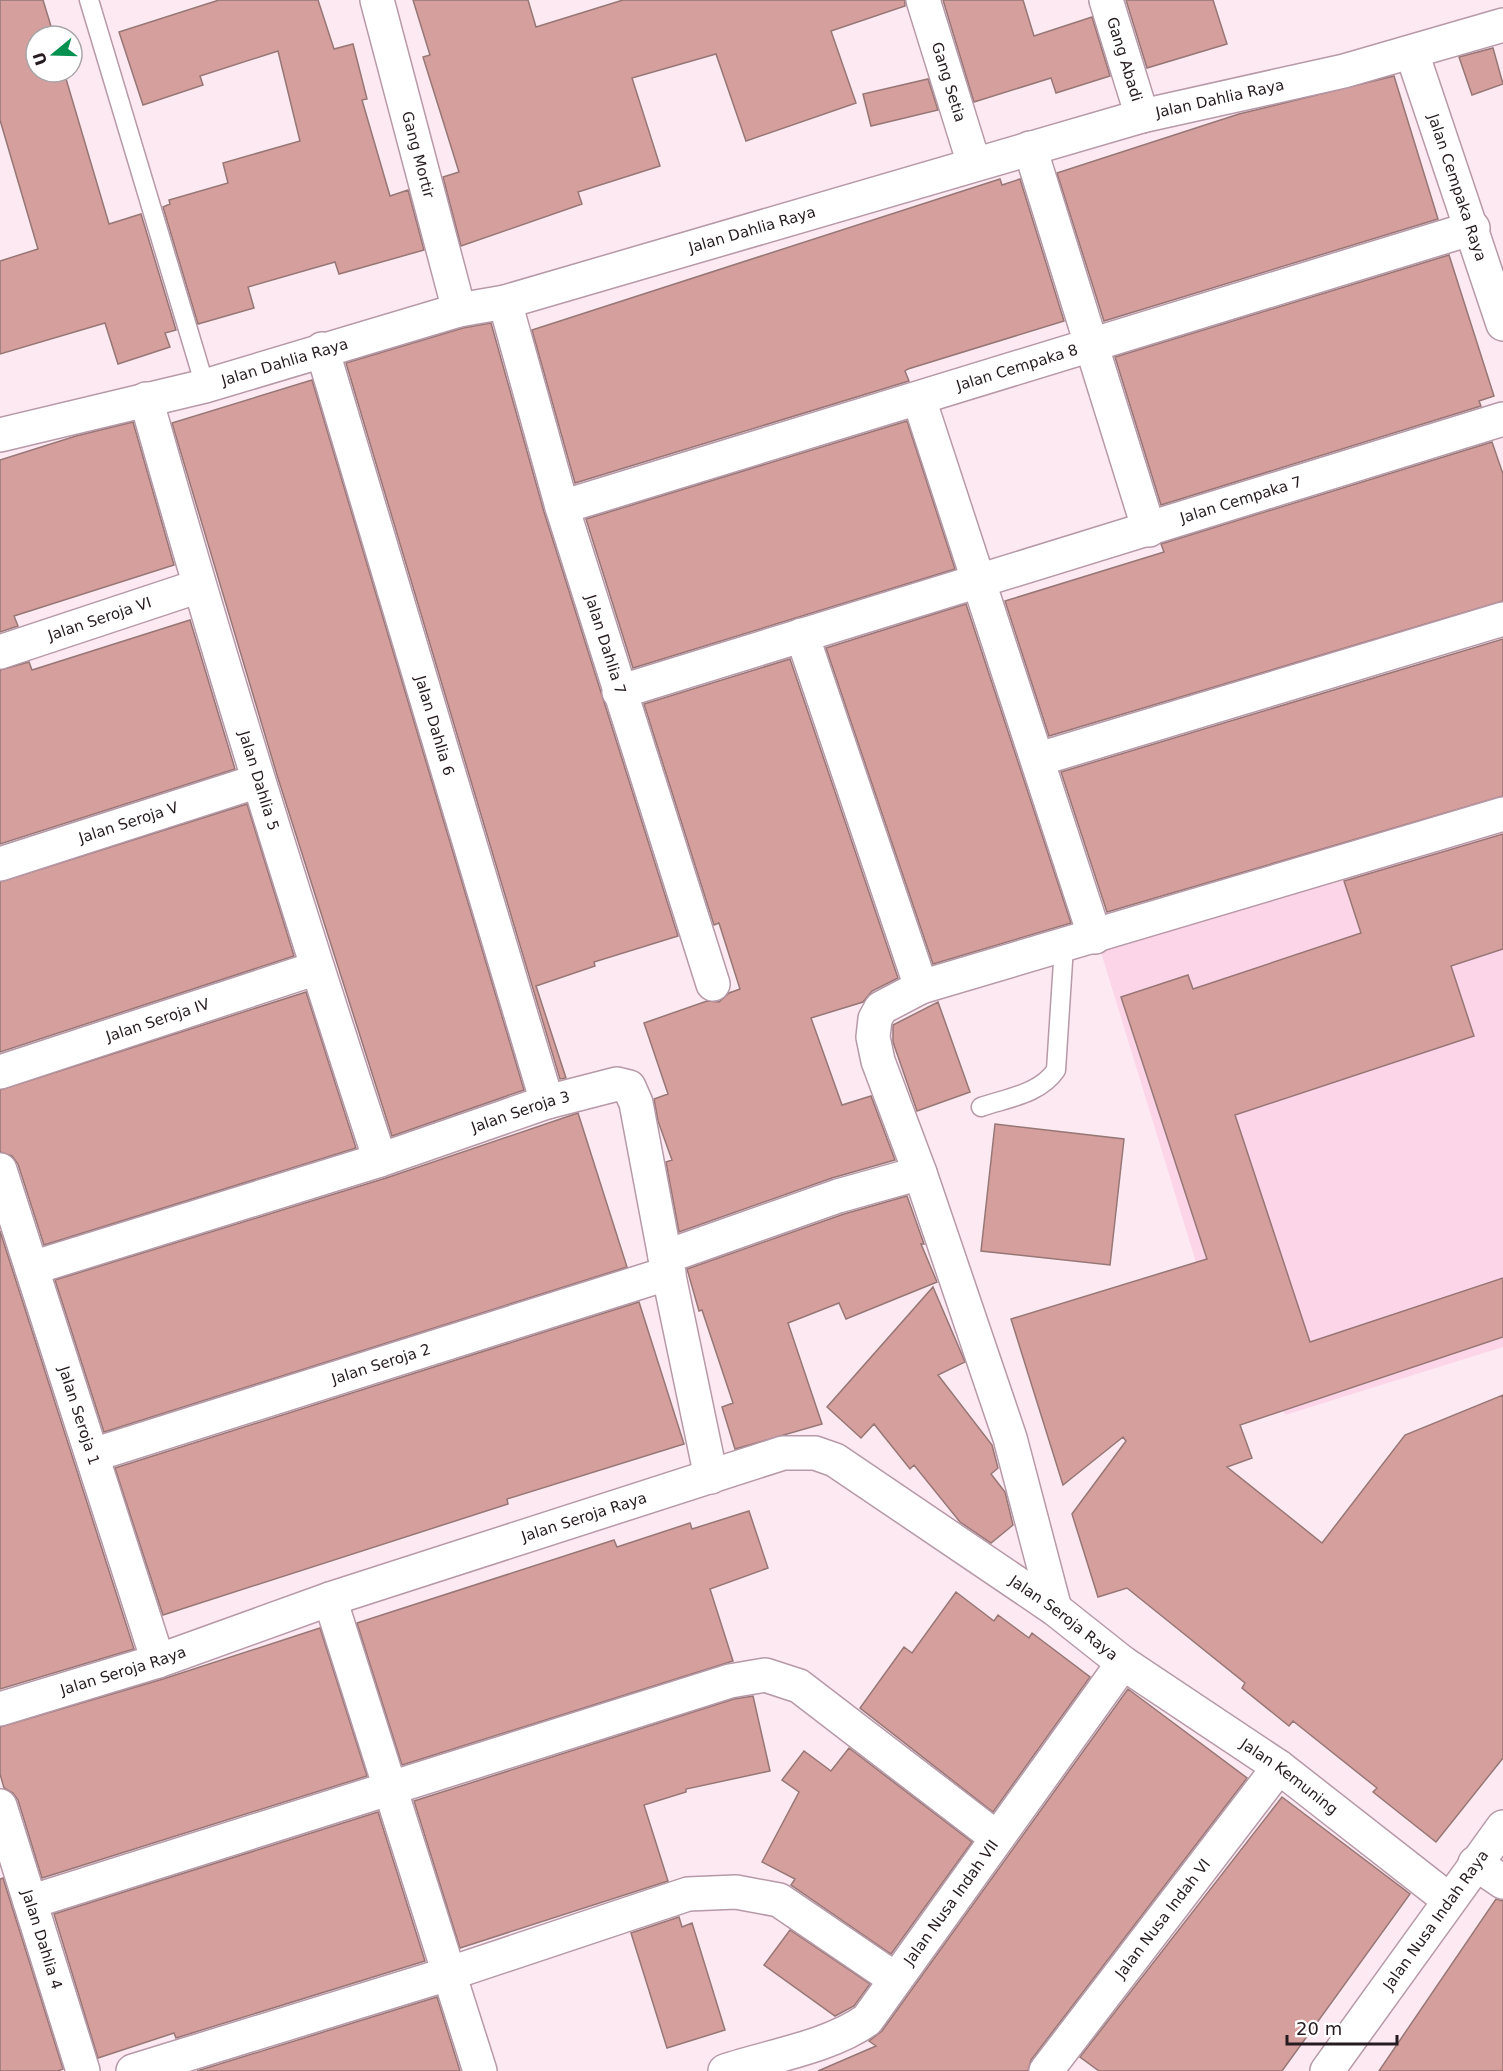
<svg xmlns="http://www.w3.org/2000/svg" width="1503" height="2071" viewBox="0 0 1503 2071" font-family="'DejaVu Sans',sans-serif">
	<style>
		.built { fill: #fdd5e8 }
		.building { fill: #d59f9d; stroke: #977776; stroke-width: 1.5 }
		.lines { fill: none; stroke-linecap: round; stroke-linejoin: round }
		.lane-casing { stroke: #b799a8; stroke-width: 21 }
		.street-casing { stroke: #b799a8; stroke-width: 36 }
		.lane { stroke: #fff; stroke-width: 18 }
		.street { stroke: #fff; stroke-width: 33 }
		.labels { text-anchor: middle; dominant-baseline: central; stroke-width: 4.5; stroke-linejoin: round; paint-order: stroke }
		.street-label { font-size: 15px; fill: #261b20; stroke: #fff }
	</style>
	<rect width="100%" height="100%" fill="#fce9f2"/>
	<path class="built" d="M1503,825V1347L1285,1415L1265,1358L1229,1370L1100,949Z"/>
	<path class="building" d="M0,0H43L54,36H36V72H64L109,224L141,214L176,330L165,333L170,347L118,364L105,323L0,354V261L38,249L0,120Z
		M219,0H318L334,49L353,44L367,99L362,100L390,196L408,190L424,250L339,274L335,262L248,287L254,308L198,324L163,207L170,204L169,200L228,183L223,163L300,141L278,51L200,76L203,85L143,105L119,32Z
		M413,0H528L536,27L623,0H905V6L831,31L856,103L746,141L716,54L632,78L660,166L578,192L582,204L461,246L443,177L459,172L423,57L430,55Z
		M943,0H1023L1034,36L1092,17L1110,76L1056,93L1051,78L974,102Z
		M1126,0H1213L1227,44L1147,68Z
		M1493,48L1503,84L1472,95L1459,57Z
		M1394,76L1438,219L1104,321L1057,173L1239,114Z
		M928,79L938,110L871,126L863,94Z
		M1000,179L1002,185L1020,179L1064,321L908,369L905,371L909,381L575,483L532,330Z
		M1449,255L1494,396L1479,401L1481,406L1161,505L1115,357Z
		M491,323L544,512L678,936L594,962L595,966L536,986L566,1078L560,1079L346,363L463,328Z
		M312,380L524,1090L392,1136L277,775L172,423Z
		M907,421L955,569L633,668L586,519Z
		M133,422L174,565L14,616L18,626L0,632V460L76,436Z
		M1492,442L1503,474V601L1049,736L1005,601L1164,552L1161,544Z
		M966,604L1071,923L933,964L826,648Z
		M190,620L235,769L0,844V670L29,662L32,670Z
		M1503,639V796L1107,912L1061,772Z
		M790,659L898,978L872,991L863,1002L811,1018L842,1105L871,1096L895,1160L832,1178L679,1232L666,1162L672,1160L658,1121L654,1099L668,1094L644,1023L707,1001L719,1002L729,993L740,989L719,923L714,925L644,704Z
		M247,804L294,956L0,1052V882Z
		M1503,834V949L1451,966L1474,1036L1235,1115L1310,1342L1503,1278V1337L1240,1425L1252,1458L1227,1467L1322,1543L1405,1435L1503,1395V1758L1436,1842L1373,1792L1377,1788L1293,1721L1289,1726L1242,1688L1245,1683L1127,1588L1098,1597L1072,1514L1126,1441L1123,1437L1063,1485L1011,1319L1207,1259L1121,997L1188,975L1193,989L1361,933L1344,881Z
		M306,992L356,1148L44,1245L18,1164L12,1156L0,1152V1090Z
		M938,1002L970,1092L917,1111L893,1042V1025Z
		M578,1113L627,1267L104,1432L55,1280L386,1178Z
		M995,1124L1124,1139L1110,1265L981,1251Z
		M907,1196L924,1244H921L937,1282L846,1319L839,1303L788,1323L822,1424L735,1449L722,1407L733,1403L702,1310L699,1311L687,1269L844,1214Z
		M0,1231L134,1649L0,1689Z
		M933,1287L965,1362L938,1375L992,1445L998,1468L991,1474L1005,1492L1013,1525L991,1543L960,1522L914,1465L910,1469L874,1424L861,1438L827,1407Z
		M639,1302L684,1444L507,1499L508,1504L163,1615L115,1468Z
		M749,1511L768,1568L710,1589L733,1661L402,1765L357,1623L614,1540L617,1547L690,1523L692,1529Z
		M956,1592L994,1621L998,1615L1029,1638L1032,1633L1090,1677L993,1812L860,1708L904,1647L912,1653Z
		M320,1628L367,1776L42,1878L18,1800L13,1793L4,1788L0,1774V1727L163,1679Z
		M1128,1689L1247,1778L1031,2060L1028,2071H818L876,2046L869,2041L882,2031Z
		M753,1696L770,1771L686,1789V1792L644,1805L668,1881L460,1948L414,1801L734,1699Z
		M849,1748L972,1842L891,1954L791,1885L795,1879L762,1862L799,1792L782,1780L804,1751L831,1771Z
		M1282,1797L1410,1894L1282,2071H1099L1080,2057Z
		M378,1812L425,1961L176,2038L174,2033L98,2058L54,1914Z
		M3,1878L63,2069L58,2071H0V1879Z
		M1496,1899L1503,1901V2071H1379Z
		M679,1917L682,1927L692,1923L725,2030L667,2048L631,1933Z
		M790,1930L870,1984L854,2006L835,2016L764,1965Z
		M437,1997L460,2071H197Z"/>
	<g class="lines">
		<g class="lane-casing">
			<path id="lane" d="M89,0L205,386
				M981,1107C1007,1098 1040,1094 1056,1070L1064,946"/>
		</g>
		<g class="street-casing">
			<g id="street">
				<path id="s1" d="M377,0L459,310"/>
				<path id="s2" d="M923,0L974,164"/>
				<path id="s3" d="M1106,0L1142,116"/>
				<path id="s4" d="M1412,53L1503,324"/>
				<path d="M1030,148L1149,530"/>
				<path id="s5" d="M505,302L562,507L713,984"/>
				<path id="s6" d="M322,349L547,1102"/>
				<path id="s7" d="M146,399C218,655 297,908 380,1160"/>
				<path d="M919,399L1095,937"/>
				<path id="s8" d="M0,435L205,386L459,310L505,302L1142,116L1344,71L1503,25"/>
				<path id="s9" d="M562,507L1473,228"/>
				<path d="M802,635L921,987"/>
				<path id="s10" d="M0,652L199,586"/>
				<path id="s11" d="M619,692L1503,419"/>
				<path d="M1039,759L1503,619"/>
				<path id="s12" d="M0,864L258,781"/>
				<path id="s13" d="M0,1072L317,968"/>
				<path id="s14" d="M0,1170L158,1661"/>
				<path d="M665,1257L838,1196L920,1173"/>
				<path id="s15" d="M32,1268L380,1160L547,1102L617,1084L629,1087L636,1103L665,1257L711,1477"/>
				<path id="s16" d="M93,1455L669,1273"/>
				<path d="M330,1599L480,2071"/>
				<path d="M1055,1609L1010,1438L920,1173L878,1061L873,1037L875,1019L881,1008L921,987L1503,814"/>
				<path id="s17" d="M0,1709L158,1661L330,1599L783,1453H815L835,1460L1055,1609L1123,1663L1279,1767L1449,1900"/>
				<path id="s18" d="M0,1806L83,2071"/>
				<path d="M1475,1863L1503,1882"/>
				<path d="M30,1902L730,1681L765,1675L799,1686L997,1838"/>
				<path d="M133,2071L451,1973L688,1894L736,1892L779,1900L895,1979"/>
				<path id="s19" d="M725,2071C770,2056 829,2047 867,2020L1123,1663"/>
				<path id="s20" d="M1046,2071L1279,1767"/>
				<path id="s21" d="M1327,2071L1503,1827"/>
			</g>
		</g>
		<use href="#lane" class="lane"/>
		<use href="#street" class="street"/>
	</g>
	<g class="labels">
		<g class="street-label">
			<text stroke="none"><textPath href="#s3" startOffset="62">Gang Abadi</textPath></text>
			<text stroke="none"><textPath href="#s2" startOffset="86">Gang Setia</textPath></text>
			<text stroke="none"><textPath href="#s8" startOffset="1266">Jalan Dahlia Raya</textPath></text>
			<text stroke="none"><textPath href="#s1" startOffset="160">Gang Mortir</textPath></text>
			<text stroke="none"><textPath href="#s4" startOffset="142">Jalan Cempaka Raya</textPath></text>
			<text stroke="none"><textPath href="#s8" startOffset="780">Jalan Dahlia Raya</textPath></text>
			<text stroke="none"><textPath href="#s8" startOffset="294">Jalan Dahlia Raya</textPath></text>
			<text stroke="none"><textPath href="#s9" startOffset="476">Jalan Cempaka 8</textPath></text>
			<text stroke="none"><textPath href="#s11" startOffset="651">Jalan Cempaka 7</textPath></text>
			<text stroke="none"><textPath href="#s10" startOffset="105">Jalan Seroja VI</textPath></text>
			<text stroke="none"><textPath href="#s5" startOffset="357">Jalan Dahlia 7</textPath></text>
			<text stroke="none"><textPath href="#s6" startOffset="393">Jalan Dahlia 6</textPath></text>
			<text stroke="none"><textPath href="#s7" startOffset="398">Jalan Dahlia 5</textPath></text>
			<text stroke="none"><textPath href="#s12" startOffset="135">Jalan Seroja V</textPath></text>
			<text stroke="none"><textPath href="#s13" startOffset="166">Jalan Seroja IV</textPath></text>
			<text stroke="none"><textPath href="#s15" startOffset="513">Jalan Seroja 3</textPath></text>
			<text stroke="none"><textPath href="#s16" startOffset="302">Jalan Seroja 2</textPath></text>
			<text stroke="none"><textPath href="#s14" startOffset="258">Jalan Seroja 1</textPath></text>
			<text stroke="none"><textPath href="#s17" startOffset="615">Jalan Seroja Raya</textPath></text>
			<text stroke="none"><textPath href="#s17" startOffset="1155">Jalan Seroja Raya</textPath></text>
			<text stroke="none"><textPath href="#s17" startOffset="129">Jalan Seroja Raya</textPath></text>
			<text stroke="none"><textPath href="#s17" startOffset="1431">Jalan Kemuning</textPath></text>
			<text stroke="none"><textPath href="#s19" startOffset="296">Jalan Nusa Indah VII</textPath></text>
			<text stroke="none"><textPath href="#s20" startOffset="192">Jalan Nusa Indah VI</textPath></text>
			<text stroke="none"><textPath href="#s21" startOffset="186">Jalan Nusa Indah Raya</textPath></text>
			<text stroke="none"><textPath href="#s18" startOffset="140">Jalan Dahlia 4</textPath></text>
		</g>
	</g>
	<g transform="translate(54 54) rotate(251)"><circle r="28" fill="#ffffff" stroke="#a8a4a6" stroke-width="1.5"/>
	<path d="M0-4.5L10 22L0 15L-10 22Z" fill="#05914f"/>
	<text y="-9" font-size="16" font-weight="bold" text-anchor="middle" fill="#261b20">U</text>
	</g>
	<path d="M1287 2035v9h110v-9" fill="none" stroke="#261b20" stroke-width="3"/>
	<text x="1296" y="2035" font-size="18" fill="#261b20" stroke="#ffffff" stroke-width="4.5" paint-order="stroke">20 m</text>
</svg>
